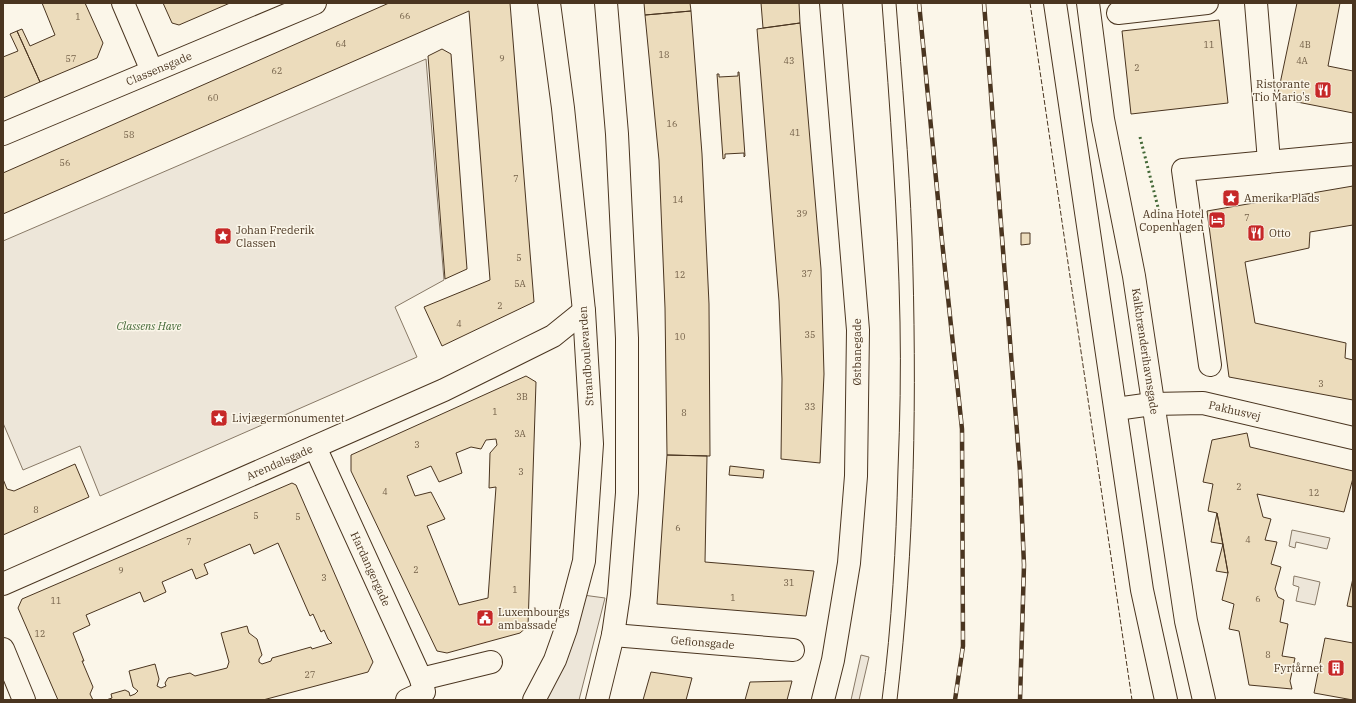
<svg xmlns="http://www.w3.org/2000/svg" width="1356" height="703" viewBox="0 0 1356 703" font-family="'IBM Plex Serif',serif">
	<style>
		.green { fill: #ede6d9; stroke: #887966 }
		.building { fill: #ecdcbc; stroke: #4a3520; fill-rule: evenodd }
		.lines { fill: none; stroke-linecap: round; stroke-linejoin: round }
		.minor-casing { stroke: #4a3520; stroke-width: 24 }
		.major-casing { stroke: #4a3520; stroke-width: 24 }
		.minor { stroke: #fbf6e9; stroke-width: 22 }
		.major { stroke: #fbf6e9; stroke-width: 22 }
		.tram { stroke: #4a3520; stroke-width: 1 }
		.rail-casing { stroke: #4a3520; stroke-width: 4.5 }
		.rail { stroke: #fbf6e9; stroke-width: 3; stroke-dasharray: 9; stroke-linecap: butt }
		.hedge { stroke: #436837; stroke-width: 3; stroke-dasharray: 2 3; stroke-linecap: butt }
		.fence { stroke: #4a3520; stroke-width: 1; stroke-dasharray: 5 2; stroke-linecap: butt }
		.labels { text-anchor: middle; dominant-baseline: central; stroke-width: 3; stroke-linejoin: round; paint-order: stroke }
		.number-label { font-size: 9px; fill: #725f47 }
		.street-label { font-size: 11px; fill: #4a3520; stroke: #fbf6e9 }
		.poi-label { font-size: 11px; fill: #4a3520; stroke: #fbf6e9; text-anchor: start }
		.park-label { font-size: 11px; font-style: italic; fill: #436837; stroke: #fbf6e9 }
	</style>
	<rect width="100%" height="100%" fill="#fbf6e9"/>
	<path class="green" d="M426,59L444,280L395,307L417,357L100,496L80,446L23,470L3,423V241Z
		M1292,530L1330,538L1327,549L1296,542L1295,548L1289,546Z
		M1294,576L1320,582L1315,605L1296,601L1299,587L1293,585Z
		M583,595L605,598L579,700H543Z
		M861,655L869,657L859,700H851Z"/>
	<path class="building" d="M42,3H85L103,43L97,58L40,82L17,31L22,29L30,46L55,35Z
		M163,3H230L179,25L172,23Z
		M389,3H510L534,302L442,346L424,307L490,280L469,11L3,214V173Z
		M644,3H690L691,11L645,15Z
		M761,3H799L800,23L763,28Z
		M1297,3H1340L1328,66L1353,71V113L1277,98Z
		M691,11L702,154L709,304L710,456L667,455L665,308L659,160L645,15Z
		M1219,20L1228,103L1131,114L1122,31Z
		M800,23L821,269L824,374L820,463L781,459L782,379L779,301L757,29Z
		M17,31L40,82L3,98V57L18,51L10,34Z
		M442,49L451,54L467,269L445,279L428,56Z
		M738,72H739L745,156L744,157V153L725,154V158L723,159L717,74H719V77L738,76Z
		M1353,186V225L1310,232L1309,248L1245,262L1255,323L1346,343L1345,358L1353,360V400L1229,377L1207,211Z
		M1021,233H1030V244L1021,245Z
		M526,376L536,382L528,626L520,633L447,653L437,651L351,471V455ZM496,439L497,445L490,453L489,488L496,487L488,598L459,605L427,526L445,519L431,492L415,496L407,476L431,466L439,482L462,473L456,453L471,447L481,449L486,440Z
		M1247,433L1250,447L1353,471V478L1344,512L1257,494L1263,517L1271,519L1265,540L1277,542L1271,564L1281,567L1275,589L1278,597L1284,600L1280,622L1288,624L1282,656L1295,658L1290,681L1292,689L1249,685L1239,631L1229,629L1234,604L1222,600L1228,573L1217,513L1208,511L1213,484L1203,482L1212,440Z
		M667,455L707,456L705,562L814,571L806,616L657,604Z
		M75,464L89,497L3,535V479L7,489L14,491Z
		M730,466L764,470L763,478L729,475Z
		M292,483L296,485L373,662L368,672L263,700H106L112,698L111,694L125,690L129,692L130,696L135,694L138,691L133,687L129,671L155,664L159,679L157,686L161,688L166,686L165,683L168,678L190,673L195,676L227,668L229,662L221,633L247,626L249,633L257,639L262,655L259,659V662L262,664L271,661L272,658L311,647L312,649L332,643L328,639L324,630L321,632L313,614L310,616L278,543L254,554L250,544L204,564L208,574L196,579L192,569L162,582L166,592L144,602L140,592L86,615L90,625L73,633L84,661H82L93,687L90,694L93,700H58L18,608L22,599Z
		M1217,513L1223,544L1211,542Z
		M1223,544L1228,573L1216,571Z
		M1353,578V607L1347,606Z
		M1325,638L1353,643V700L1314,693Z
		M651,672L692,678L686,700H643Z
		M792,681L787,700H745L750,682Z"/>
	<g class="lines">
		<g class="minor-casing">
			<g id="minor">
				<path d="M123,3L152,71"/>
				<path d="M1256,3L1269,161"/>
				<path d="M1118,13L1207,3"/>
				<path id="s1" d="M3,134L315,3"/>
				<path d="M1210,365L1183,170L1353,154"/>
				<path id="s2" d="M1116,409L1152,404L1203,403L1353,438"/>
				<path id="s3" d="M315,447L421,679L424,692L407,700"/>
				<path id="s4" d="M3,584L444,390L553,336L584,311"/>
				<path id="s5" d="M613,635L793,650"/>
				<path d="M3,649L24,700"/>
				<path d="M421,679L491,662"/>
				<path d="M534,700L555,660L566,629L584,561L592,444L584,311L563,108L549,3"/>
				<path d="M597,700L613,635L619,594L627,493V338L617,134L606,3"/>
				<path d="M823,700L833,660L849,563L856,476L858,330L831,3"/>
			</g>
		</g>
		<g class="major-casing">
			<g id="major">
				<path d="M1055,3L1142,590L1166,700"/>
				<path id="s6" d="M1088,3L1103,119L1134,276L1186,621L1204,700"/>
			</g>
		</g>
		<use href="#minor" class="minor"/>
		<use href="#major" class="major"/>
		<path class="tram" d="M882,3C890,109 898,215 900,322C901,371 900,420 898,469C896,546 892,623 882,700
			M896,3C902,81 909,159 912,238C917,392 915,547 897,700"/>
		<g class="rail-casing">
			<path id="rail" d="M919,3L942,241L962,429L963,646L955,700
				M984,3L1020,471L1024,565L1020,700"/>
		</g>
		<use href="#rail" class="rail"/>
		<path class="hedge" d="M1140,137L1161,219"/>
		<path class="fence" d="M1030,3L1132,700"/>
	</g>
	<defs>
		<g id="restaurant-square" transform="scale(0.9)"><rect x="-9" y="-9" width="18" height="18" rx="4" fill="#c62828" stroke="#fbf6e9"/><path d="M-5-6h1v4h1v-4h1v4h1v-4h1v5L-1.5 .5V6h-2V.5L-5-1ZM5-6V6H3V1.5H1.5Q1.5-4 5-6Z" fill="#fff"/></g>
		<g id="sight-square" transform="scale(0.9)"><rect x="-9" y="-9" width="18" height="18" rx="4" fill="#c62828" stroke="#fbf6e9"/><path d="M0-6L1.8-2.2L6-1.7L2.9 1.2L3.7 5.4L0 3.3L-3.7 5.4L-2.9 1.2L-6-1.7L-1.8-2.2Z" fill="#fff"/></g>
		<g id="hotel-square" transform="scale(0.9)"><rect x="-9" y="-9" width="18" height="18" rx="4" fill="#c62828" stroke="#fbf6e9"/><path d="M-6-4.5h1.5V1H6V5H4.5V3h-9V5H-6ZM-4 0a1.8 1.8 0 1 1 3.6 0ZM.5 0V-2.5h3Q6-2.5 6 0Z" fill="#fff"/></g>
		<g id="civic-square" transform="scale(0.9)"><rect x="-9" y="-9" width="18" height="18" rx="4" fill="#c62828" stroke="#fbf6e9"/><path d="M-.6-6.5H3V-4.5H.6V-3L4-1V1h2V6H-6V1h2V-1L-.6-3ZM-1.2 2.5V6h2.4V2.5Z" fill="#fff"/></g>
		<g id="building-square" transform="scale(0.9)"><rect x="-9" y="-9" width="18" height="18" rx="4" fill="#c62828" stroke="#fbf6e9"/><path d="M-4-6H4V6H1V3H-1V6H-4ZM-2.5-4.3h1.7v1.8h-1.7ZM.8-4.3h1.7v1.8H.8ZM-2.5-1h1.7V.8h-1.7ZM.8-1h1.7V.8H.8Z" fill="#fff"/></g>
	</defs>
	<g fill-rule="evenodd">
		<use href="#restaurant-square" x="1323" y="90"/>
		<use href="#sight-square" x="1231" y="198"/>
		<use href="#hotel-square" x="1217" y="220"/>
		<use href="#restaurant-square" x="1256" y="233"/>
		<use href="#sight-square" x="223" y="236"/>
		<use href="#sight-square" x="219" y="418"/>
		<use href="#civic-square" x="485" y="618"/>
		<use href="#building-square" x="1336" y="668"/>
	</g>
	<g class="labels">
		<g class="number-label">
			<text x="405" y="15">66</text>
			<text x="78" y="16">1</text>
			<text x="341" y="43">64</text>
			<text x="1209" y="44">11</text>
			<text x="1305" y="44">4B</text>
			<text x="664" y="54">18</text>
			<text x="71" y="58">57</text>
			<text x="502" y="58">9</text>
			<text x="789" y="60">43</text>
			<text x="1302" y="60">4A</text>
			<text x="1137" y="67">2</text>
			<text x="277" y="70">62</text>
			<text x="213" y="97">60</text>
			<text x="672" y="123">16</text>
			<text x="795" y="132">41</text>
			<text x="129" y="134">58</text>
			<text x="65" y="162">56</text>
			<text x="516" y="178">7</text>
			<text x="678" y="199">14</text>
			<text x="802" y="213">39</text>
			<text x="1247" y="217">7</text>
			<text x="519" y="257">5</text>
			<text x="807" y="273">37</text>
			<text x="680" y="274">12</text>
			<text x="520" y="283">5A</text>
			<text x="500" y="305">2</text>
			<text x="459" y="323">4</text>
			<text x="810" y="334">35</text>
			<text x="680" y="336">10</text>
			<text x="1321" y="383">3</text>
			<text x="522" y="396">3B</text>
			<text x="810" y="406">33</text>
			<text x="495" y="411">1</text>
			<text x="684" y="412">8</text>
			<text x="520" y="433">3A</text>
			<text x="417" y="444">3</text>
			<text x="521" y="471">3</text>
			<text x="1239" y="486">2</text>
			<text x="385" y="491">4</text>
			<text x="1314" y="492">12</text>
			<text x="36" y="509">8</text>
			<text x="256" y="515">5</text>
			<text x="298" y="516">5</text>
			<text x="678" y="527">6</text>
			<text x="1248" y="539">4</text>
			<text x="189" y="541">7</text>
			<text x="416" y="569">2</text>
			<text x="121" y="570">9</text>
			<text x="324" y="577">3</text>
			<text x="789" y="582">31</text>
			<text x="515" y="589">1</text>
			<text x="733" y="597">1</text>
			<text x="1258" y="598">6</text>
			<text x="56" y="600">11</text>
			<text x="40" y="633">12</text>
			<text x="1268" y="654">8</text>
			<text x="310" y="674">27</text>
		</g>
		<g class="street-label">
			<text stroke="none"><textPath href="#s1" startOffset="169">Classensgade</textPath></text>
			<text transform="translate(857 352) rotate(-90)">Østbanegade</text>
			<text stroke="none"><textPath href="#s6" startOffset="353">Kalkbrænderihavnsgade</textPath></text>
			<text transform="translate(586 356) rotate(-94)">Strandboulevarden</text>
			<text stroke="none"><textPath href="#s2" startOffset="120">Pakhusvej</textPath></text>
			<text stroke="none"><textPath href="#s4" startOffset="302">Arendalsgade</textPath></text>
			<text stroke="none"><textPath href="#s3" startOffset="134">Hardangergade</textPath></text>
			<text stroke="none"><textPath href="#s5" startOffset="90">Gefionsgade</textPath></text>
		</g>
		<g class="poi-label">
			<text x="1310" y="84" text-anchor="end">Ristorante<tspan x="1310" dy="13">Tio Mario's</tspan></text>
			<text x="1244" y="198">Amerika Plads</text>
			<text x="1204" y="214" text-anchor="end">Adina Hotel<tspan x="1204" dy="13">Copenhagen</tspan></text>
			<text x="236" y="230">Johan Frederik<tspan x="236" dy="13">Classen</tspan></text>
			<text x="1269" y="233">Otto</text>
			<text x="232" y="418">Livjægermonumentet</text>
			<text x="498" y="612">Luxembourgs<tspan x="498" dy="13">ambassade</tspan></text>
			<text x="1323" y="668" text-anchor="end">Fyrtårnet</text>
		</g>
		<g class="park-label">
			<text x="149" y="326">Classens Have</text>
		</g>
	</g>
	<rect width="1356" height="703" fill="none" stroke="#4a3520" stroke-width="8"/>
</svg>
